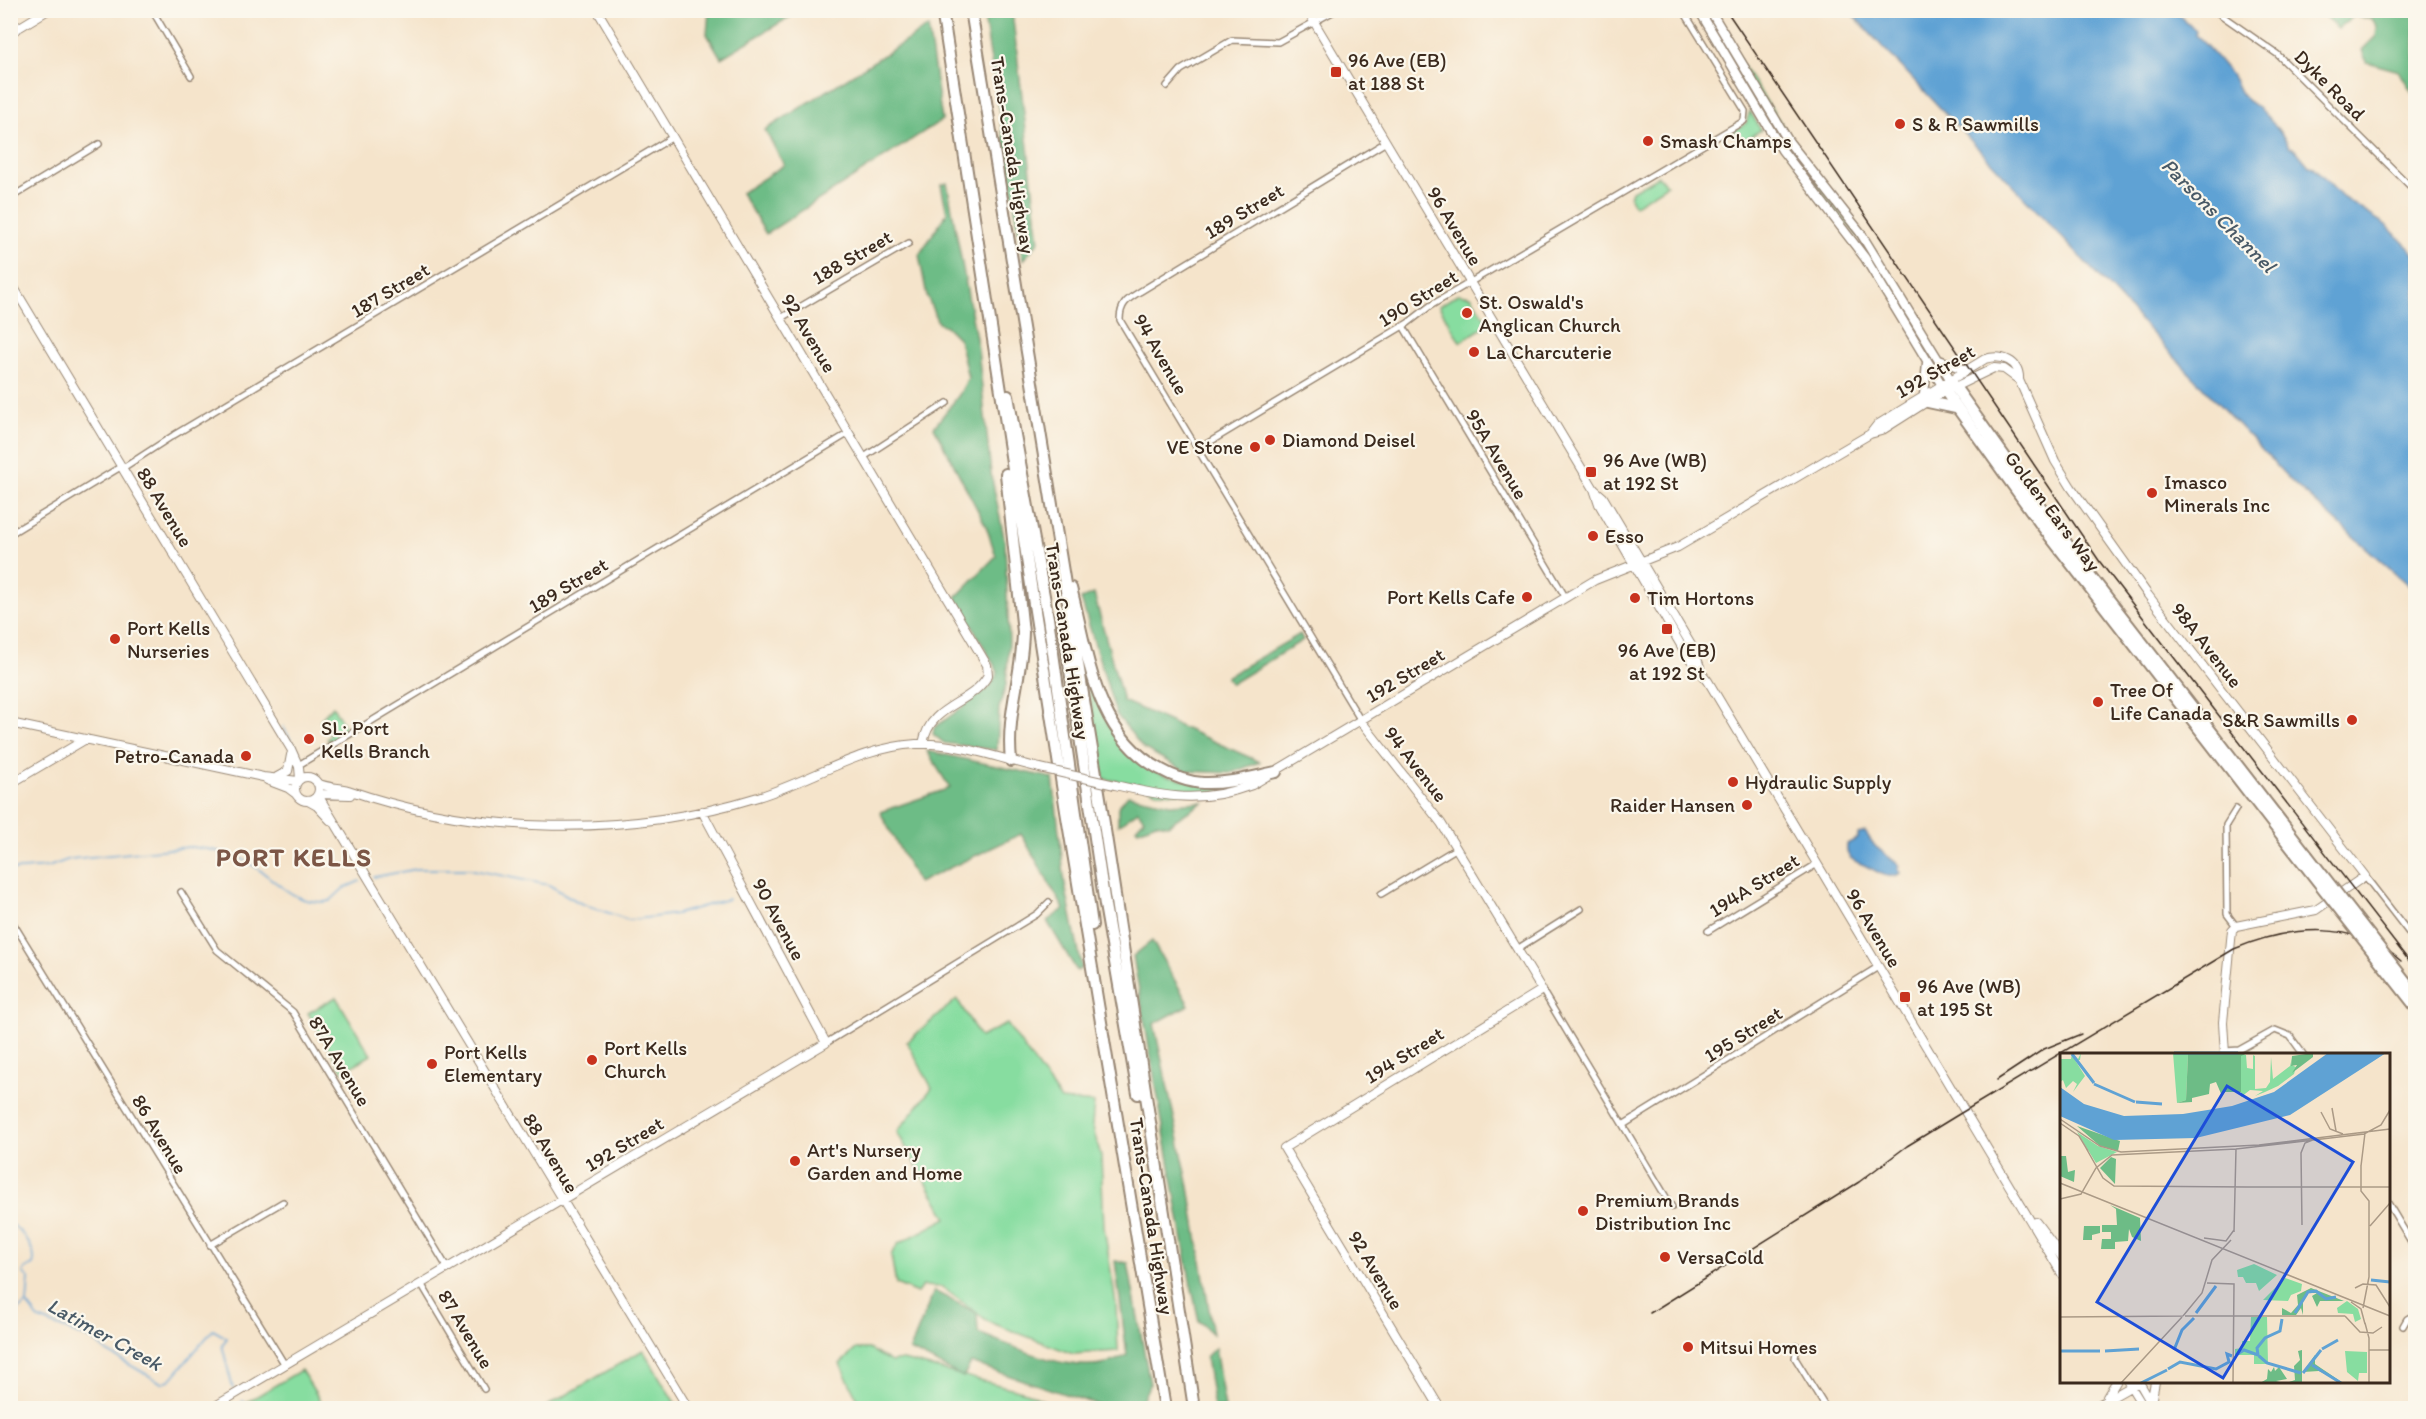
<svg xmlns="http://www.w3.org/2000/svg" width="2426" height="1419" viewBox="0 0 2426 1419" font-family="Itim,sans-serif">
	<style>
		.green { fill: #87dda0; stroke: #61845f; stroke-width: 1.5 }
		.forest { fill: #6dbc86; stroke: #547352; stroke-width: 1.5 }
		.water { fill: #5fa2d4; stroke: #4d6679; stroke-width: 1.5 }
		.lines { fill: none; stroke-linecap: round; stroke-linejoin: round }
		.stream { stroke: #5fa2d4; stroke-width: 1.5 }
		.street-casing { stroke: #988774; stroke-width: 8 }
		.secondary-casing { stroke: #988774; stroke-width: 10 }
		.primary-casing { stroke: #988774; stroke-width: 11 }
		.highway-casing { stroke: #988774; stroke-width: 14 }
		.street { stroke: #fff; stroke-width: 5 }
		.secondary { stroke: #fff; stroke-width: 8 }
		.primary { stroke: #fff; stroke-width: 8 }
		.highway { stroke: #fff; stroke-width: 10 }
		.rail { stroke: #3b2a1e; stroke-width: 1.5 }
		.secondary-bridge-casing { stroke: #988774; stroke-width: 10; stroke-linecap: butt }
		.highway-bridge-casing { stroke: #988774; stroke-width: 14; stroke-linecap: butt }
		.secondary-bridge { stroke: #fff; stroke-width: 8 }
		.highway-bridge { stroke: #fff; stroke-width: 10 }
		.poi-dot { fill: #c8321e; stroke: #fbf7ec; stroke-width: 2 }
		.labels { text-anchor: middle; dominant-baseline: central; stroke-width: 4.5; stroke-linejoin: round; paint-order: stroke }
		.poi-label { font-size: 20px; fill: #3b2a1e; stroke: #fbf7ec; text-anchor: start }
		.street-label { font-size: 20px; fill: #3b2a1e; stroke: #fbf7ec }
		.water-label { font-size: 21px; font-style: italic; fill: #495a67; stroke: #fbf7ec }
		.district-label { font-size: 26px; font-weight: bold; letter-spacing: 1.5px; fill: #7c5646; stroke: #fbf7ec }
		.inset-river { fill: none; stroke: #5fa2d4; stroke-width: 3 }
		.inset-road { fill: none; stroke: #ab9a86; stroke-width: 1.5 }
		.view { fill: #1d4ed8; fill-opacity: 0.15; stroke: #1d4ed8; stroke-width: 3 }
		.inset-edge { fill: none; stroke: #3b2a1e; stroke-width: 3 }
	</style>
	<rect width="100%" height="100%" fill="#fbf7ec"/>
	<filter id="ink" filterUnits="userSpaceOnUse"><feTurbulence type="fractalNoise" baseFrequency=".0167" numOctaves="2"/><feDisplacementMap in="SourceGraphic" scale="12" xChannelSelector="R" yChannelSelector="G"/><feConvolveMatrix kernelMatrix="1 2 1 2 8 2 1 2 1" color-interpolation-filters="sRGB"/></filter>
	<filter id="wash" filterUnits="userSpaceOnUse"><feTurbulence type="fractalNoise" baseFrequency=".008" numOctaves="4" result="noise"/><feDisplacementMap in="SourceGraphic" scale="24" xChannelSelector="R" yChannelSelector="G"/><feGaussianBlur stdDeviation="1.35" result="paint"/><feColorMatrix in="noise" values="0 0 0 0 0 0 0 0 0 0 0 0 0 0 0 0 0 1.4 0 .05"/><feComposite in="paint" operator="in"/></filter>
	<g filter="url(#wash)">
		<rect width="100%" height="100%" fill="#f5e4cb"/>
		<path class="green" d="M1703,11H1706L1835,204L1864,243L1822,198L1790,155Z
			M1750,111L1761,130L1740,143L1734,131L1746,123Z
			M1658,176L1667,185L1634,206L1630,197L1632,191Z
			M1458,294L1471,296L1489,324L1460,342L1439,306Z
			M1083,656C1097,702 1111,755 1162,774C1181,781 1205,781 1225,784L1227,789L1205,794L1156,792L1143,785L1104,779Z
			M333,706L347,732L330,742L327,739L331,734L320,720Z
			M336,997L371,1055L343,1072L308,1013Z
			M957,999L980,1037L1007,1024L1061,1100L1094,1103L1092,1125L1101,1156L1104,1227L1116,1304L1118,1351L1073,1354L989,1322L942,1287L922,1286L917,1293L896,1284L891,1255L898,1244L947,1218L897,1132L932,1088L907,1042Z
			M856,1349H869L891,1362L903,1360L1026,1392L1058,1408H862L840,1364Z
			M643,1350L678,1408H544Z
			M301,1370L325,1408H251L247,1402Z"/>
		<path class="forest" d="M709,11V10L800,11L721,58L707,34Z
			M983,11H1012L1039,241L1023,260Z
			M2319,11H2415V97L2399,71L2366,62L2362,50L2376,36L2377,26L2372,19L2354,16L2338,29Z
			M928,27L942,120L766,234L741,193L784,165L765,130Z
			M947,183L978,349L991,474L1005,542L1009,642L1006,685L999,708L997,750L944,743L933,734L934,728L990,687L998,672L956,597L996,556L986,526L934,427L959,395L968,378L959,339L946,326L938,323L927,296L919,255L947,213L941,185Z
			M1094,594L1123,701L1260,762L1231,773L1185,771L1143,748L1116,714L1081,599Z
			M1300,634L1303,640L1231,684L1226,677Z
			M927,751L1053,778L1065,885L1082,968L1077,971L1047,921L1064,909L1021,834L918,883L880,812L950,788Z
			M1128,795L1170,804L1203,802L1168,825L1156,823L1138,830L1136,828L1144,819L1138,811L1118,825V807Z
			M1152,941L1189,1005L1154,1024L1189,1187L1213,1334L1199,1321L1190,1280L1133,956Z
			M1115,1261L1128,1263L1150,1384L1138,1408H1107L971,1363L963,1377L910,1350L934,1291L977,1313L978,1333C1022,1349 1082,1382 1127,1355Z
			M1215,1348L1225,1408H1214L1206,1357Z"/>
		<path class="water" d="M1849,11H2174L2196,31L2195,35C2207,45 2218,59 2229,72C2235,78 2237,89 2243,96C2247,101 2253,104 2258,108C2268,116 2284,136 2289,146L2295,149L2309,166L2313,167L2342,197L2386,225L2412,251L2416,256L2415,591L2292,482Z
			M1865,832L1875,846L1900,866L1898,869L1901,873C1887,881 1880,872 1868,867C1857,861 1845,861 1847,844L1858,838V834Z"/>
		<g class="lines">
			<path class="stream" d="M283,727L300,755
				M10,870L48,867L70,859L190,847C207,848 224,852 240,858C272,872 290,908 330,901L344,888L360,881
				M374,877L417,869H469L549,885L580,903L629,920L677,914L728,899
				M10,1223C22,1231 38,1251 33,1265L24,1270L23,1273L29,1278L27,1304L39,1319L93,1340L107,1352L162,1383L171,1379L213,1330L227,1338L222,1345L233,1389
				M10,1316L26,1304
				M242,1401L256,1408"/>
		</g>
	</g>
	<g filter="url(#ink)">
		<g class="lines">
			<g class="street-casing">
				<path id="street" d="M152,10L191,76
					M2214,10L2277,54L2416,192
					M1167,86L1181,70L1232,40L1278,42L1336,10
					M10,198L99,144
					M781,318L909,243
					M1403,326L1566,598
					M1198,449L1408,323L1430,306L1744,121L1745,111L1683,10
					M864,457L947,403
					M123,468L174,435L673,137
					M10,534L122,466
					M1361,721L1120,320C1120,303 1128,299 1141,291L1386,142
					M302,763L849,433
					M2236,809L2226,825L2227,914L2236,926
					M2365,876L2416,942
					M181,892L217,950L293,1012L448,1269
					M1381,894L1457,848
					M10,918L285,1365
					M1708,931L1817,864
					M1517,949L1581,909
					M1542,990L1672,1207
					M826,1043L1037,914L1049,902
					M2225,1051L2239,1050L2275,1030L2290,1036L2303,1054
					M1623,1125L1878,967
					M2388,1203L2416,1250
					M210,1245L283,1202
					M422,1285L484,1389
					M2403,1326L2407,1319L2416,1314
					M1797,1346L1795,1358L1826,1408"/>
			</g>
			<g class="secondary-casing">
				<path id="secondary" d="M597,10L987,665L988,675C971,706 930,703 923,744
					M1307,10L1594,489L1599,504L1686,654L1708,681L2062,1274
					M10,33L48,10
					M10,281L291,749L299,767L300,779
					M1870,434L1877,425L1985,359C2002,354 2020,361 2019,380L2055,461L2071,487L2148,595L2365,876L2316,910L2236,926L2232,930L2223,1022L2225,1054
					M1595,490L1603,497L1694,650L1700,667
					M1361,721L1441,823L1542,990L1284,1148L1440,1408
					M10,723L263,777L298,781
					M277,777L288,771L291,755
					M295 789a12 12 0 1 1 24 0a12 12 0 1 1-24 0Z
					M267,780L288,788L296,794
					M317,783C327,788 338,787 348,790C478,835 626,838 758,797C811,781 860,747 916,744C957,742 1001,759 1040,768
					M10,784L86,739
					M1115,785C1166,797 1201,804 1252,785L1595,580L1678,547L1870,434L1881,431L1936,396L1994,368L2004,369L2019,380
					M318,794L350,795
					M318,795L688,1408
					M308,801L317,806L330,820
					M2036,1222L2062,1257
					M2128,1382L2144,1408
					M2139,1382L2154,1408
					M2107,1397L2116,1382
					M2151,1403L2155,1382
					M212,1408L826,1043L702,811
					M2093,1408L2139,1382"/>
			</g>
			<g class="primary-casing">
				<path id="primary" d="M1699,10L1782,150L1865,258L1946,392
					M1710,10L1789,142L1860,232L1955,387
					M1939,360L1966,370
					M1924,395L1927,363"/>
			</g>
			<g class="highway-casing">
				<path id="highway" d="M942,10L1066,811L1165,1408
					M971,10L1101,804L1194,1408
					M1955,387L2082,565L2307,855
					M1946,392L2042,526L2301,860
					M1008,396L1048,618L1092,925
					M1928,402L1956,408
					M1006,474L1023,632C1022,678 1006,713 1011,761
					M1071,588C1088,653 1094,734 1160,769C1172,776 1189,782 1203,783C1228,784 1252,777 1276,772
					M1063,623L1105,905L1138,1094"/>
			</g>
			<use href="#street" class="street"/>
			<use href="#secondary" class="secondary"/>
			<use href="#primary" class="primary"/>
			<use href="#highway" class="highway"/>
			<path class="rail" d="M1726,10L2100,562L2416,970
				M1997,1080L2044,1049L2081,1034
				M1650,1313L1859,1182L1907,1146L1956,1116L2234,949C2289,926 2355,919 2401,961"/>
			<g class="secondary-bridge-casing">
				<path id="secondary-bridge" d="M1040,768L1115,785"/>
			</g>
			<g class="highway-bridge-casing">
				<path id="highway-bridge" d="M2307,855L2416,995
					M2301,860L2416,1007"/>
			</g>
			<use href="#secondary-bridge" class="secondary-bridge"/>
			<use href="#highway-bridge" class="highway-bridge"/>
		</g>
	</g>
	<g class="poi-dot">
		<rect x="1330" y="66" width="12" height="12" rx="3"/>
		<circle cx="1900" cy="124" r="6"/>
		<circle cx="1648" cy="141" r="6"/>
		<circle cx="1467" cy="313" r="6"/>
		<circle cx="1474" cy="352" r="6"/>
		<circle cx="1270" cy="440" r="6"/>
		<circle cx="1255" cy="447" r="6"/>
		<rect x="1585" y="466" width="12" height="12" rx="3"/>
		<circle cx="2152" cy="493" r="6"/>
		<circle cx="1593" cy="536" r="6"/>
		<circle cx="1527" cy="597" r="6"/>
		<circle cx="1635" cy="598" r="6"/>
		<rect x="1661" y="623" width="12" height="12" rx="3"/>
		<circle cx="115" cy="639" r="6"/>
		<circle cx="2098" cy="702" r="6"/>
		<circle cx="2352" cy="720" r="6"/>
		<circle cx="309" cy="739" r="6"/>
		<circle cx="246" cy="756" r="6"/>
		<circle cx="1733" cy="782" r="6"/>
		<circle cx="1747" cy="805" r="6"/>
		<rect x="1899" y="991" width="12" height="12" rx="3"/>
		<circle cx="592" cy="1060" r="6"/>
		<circle cx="432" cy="1064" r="6"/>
		<circle cx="795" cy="1161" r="6"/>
		<circle cx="1583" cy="1211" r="6"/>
		<circle cx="1665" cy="1257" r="6"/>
		<circle cx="1688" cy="1347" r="6"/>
	</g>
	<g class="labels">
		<g class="poi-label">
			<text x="1348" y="60">96 Ave (EB)<tspan x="1348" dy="23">at 188 St</tspan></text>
			<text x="1912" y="124">S &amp; R Sawmills</text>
			<text x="1660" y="141">Smash Champs</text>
			<text x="1479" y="302">St. Oswald's<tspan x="1479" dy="23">Anglican Church</tspan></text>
			<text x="1486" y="352">La Charcuterie</text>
			<text x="1282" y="440">Diamond Deisel</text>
			<text x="1243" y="447" text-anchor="end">VE Stone</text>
			<text x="1603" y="460">96 Ave (WB)<tspan x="1603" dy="23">at 192 St</tspan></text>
			<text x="2164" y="482">Imasco<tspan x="2164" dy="23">Minerals Inc</tspan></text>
			<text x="1605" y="536">Esso</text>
			<text x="1515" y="597" text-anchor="end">Port Kells Cafe</text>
			<text x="1647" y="598">Tim Hortons</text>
			<text x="127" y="628">Port Kells<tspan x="127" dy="23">Nurseries</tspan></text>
			<text x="1667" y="650" text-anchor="middle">96 Ave (EB)<tspan x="1667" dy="23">at 192 St</tspan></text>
			<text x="2110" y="690">Tree Of<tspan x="2110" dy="23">Life Canada</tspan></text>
			<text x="2340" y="720" text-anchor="end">S&amp;R Sawmills</text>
			<text x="321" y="728">SL: Port<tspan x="321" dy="23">Kells Branch</tspan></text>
			<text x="234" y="756" text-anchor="end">Petro-Canada</text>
			<text x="1745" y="782">Hydraulic Supply</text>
			<text x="1735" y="805" text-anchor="end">Raider Hansen</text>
			<text x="1917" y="986">96 Ave (WB)<tspan x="1917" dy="23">at 195 St</tspan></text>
			<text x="604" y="1048">Port Kells<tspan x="604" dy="23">Church</tspan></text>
			<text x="444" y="1052">Port Kells<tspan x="444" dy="23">Elementary</tspan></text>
			<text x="807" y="1150">Art's Nursery<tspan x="807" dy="23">Garden and Home</tspan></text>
			<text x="1595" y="1200">Premium Brands<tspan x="1595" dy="23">Distribution Inc</tspan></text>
			<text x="1677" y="1257">VersaCold</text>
			<text x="1700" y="1347">Mitsui Homes</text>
		</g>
		<g class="street-label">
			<text transform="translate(2330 85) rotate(45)">Dyke Road</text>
			<text transform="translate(1013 155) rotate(81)">Trans-Canada Highway</text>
			<text transform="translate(1244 211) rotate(-31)">189 Street</text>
			<text transform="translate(1455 226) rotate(59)">96 Avenue</text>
			<text transform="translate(852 257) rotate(-30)">188 Street</text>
			<text transform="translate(390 290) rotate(-31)">187 Street</text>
			<text transform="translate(1418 298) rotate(-32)">190 Street</text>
			<text transform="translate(809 333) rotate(59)">92 Avenue</text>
			<text transform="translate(1161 354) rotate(60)">94 Avenue</text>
			<text transform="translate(1935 371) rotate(-30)">192 Street</text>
			<text transform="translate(1497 454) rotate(59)">95A Avenue</text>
			<text transform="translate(165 507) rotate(59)">88 Avenue</text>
			<text transform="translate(2053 511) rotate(53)">Golden Ears Way</text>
			<text transform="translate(568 585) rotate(-31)">189 Street</text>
			<text transform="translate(1068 641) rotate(81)">Trans-Canada Highway</text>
			<text transform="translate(2207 645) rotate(52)">98A Avenue</text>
			<text transform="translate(1405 675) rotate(-31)">192 Street</text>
			<text transform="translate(1416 764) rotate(52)">94 Avenue</text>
			<text transform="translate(1754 885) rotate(-32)">194A Street</text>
			<text transform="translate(779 919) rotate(62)">90 Avenue</text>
			<text transform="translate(1874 928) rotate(59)">96 Avenue</text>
			<text transform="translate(1743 1034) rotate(-32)">195 Street</text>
			<text transform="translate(1404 1055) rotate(-32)">194 Street</text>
			<text transform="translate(340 1061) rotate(59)">87A Avenue</text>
			<text transform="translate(160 1134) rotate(59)">86 Avenue</text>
			<text transform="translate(624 1144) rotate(-31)">192 Street</text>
			<text transform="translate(551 1153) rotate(59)">88 Avenue</text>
			<text transform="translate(1152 1216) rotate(81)">Trans-Canada Highway</text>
			<text transform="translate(1376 1270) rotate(59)">92 Avenue</text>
			<text transform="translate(466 1329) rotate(59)">87 Avenue</text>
		</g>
		<g class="water-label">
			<text transform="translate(2219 215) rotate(45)">Parsons Channel</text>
			<text transform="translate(105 1334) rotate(29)">Latimer Creek</text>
		</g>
		<g class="district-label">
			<text x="294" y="857">PORT KELLS</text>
		</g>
	</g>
	<g transform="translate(2060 1053)">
		<rect width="330" height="330" fill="#f5e4cb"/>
		<path d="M12,0L18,6L21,0L20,7H15L25,23L13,39L17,31L13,28L6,35L3,27L0,29V6H11ZM113,0L128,1L126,47L117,50ZM181,2H186L187,15L193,16V2L195,3V36L206,35L210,29L211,4L213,26L230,13L232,5L231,12L236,14L234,21L218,33L205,39L195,43L203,38L190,37L181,44ZM17,79L38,93L57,99L36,110ZM194,211L217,222L199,238L196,230H186L183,224H178L177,217ZM225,225L242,231L241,238L231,242L228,248L203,247ZM287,248L298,256L301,266L295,269L293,261L278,260L277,255ZM191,264H207L208,311H194V302H175V296L182,295V288H190ZM285,298L307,299V320H299L298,328L287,319Z" fill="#87dda0"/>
		<path d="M188,0L181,3V39H165L162,43L156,29L150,31L149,41L132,45V49L117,50L126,47L128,1ZM253,0V4L232,20L237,12L231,13L232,3ZM17,73L60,88L58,98L40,93ZM0,103H6L8,119L15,117L14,129L0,123ZM51,104L56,106L55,131L40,115ZM50,152L80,165L81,188L72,184L69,176L68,188L55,189V196H41L42,186H51V179H42V172H57L56,156ZM24,173H40V180L32,182V187H23ZM251,235L284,248H260L257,254L252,243L257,240H248L243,245V262L241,255L236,262H222V255L231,260L238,252L237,242ZM242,297V330H226L235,327L234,313L240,307L238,298ZM255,302V311L283,330L259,318L243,319ZM214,314L215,318L219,314L227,326L216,328L224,330H200L207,326L208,316L211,319Z" fill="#6dbc86"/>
		<path d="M268,0H326L230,62L136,85L54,87L0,63V34L24,51L64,63L123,61L172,53L214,39Z" fill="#5fa2d4"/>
		<path class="inset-river" d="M114,0H178M12,1L34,30M34,31L75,49M76,49L102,51M311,227L330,229M136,260L156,233M235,260L248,239L256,238L266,246L276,244M262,296L278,287M114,297L122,277L134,265M0,298H40M45,298L79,296M176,302L184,297L198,302L197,295L205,285L220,278L222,266M199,303L207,310L241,320M252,312L281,330M108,316L120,309L156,316L169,309L167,301L172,303M243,320L261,297M81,330L107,317"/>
		<path class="inset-road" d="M272,55L276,78M261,59L270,76L283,81M0,66L40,93L61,99L199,92L330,76M0,70L19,83L28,98M26,95L43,125L54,133L187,134M176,96L304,81L321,72L330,57M301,112V138L309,148V224L303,255M301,113L305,80M0,130L330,263M185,134H330M0,146L21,141L36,115L52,102L176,96L174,179M242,172L241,100L245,90L255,86M310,173L330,150M144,185L166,188L174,177M147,230L174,231L173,330M295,235L303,231L316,232L330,254M291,249L301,256L305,271M123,263L142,240L152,207L171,187M125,263H285M285,263L300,279L313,280L322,274M0,264L123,263M305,270L309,285V330M309,297H330M61,330L122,264"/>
		<path class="view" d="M167,33L293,109L163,325L37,249Z"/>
		<rect width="330" height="330" class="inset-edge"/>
	</g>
	<rect width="2426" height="1419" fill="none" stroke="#fbf7ec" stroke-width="36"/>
</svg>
